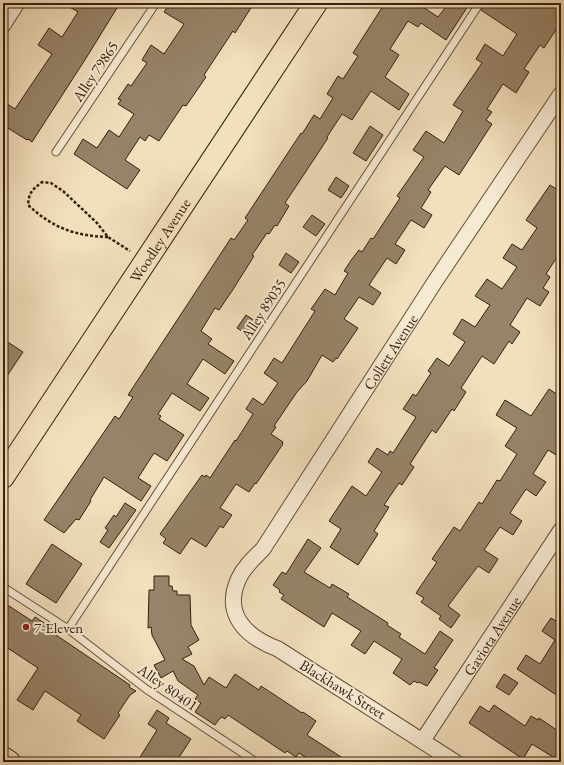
<svg xmlns="http://www.w3.org/2000/svg" width="564" height="765" viewBox="0 0 564 765" font-family="'EB Garamond',serif">
	<style>
		.building { fill: #978369; stroke: #35200f }
		.lines { fill: none; stroke-linecap: round; stroke-linejoin: round }
		.service-casing { stroke: #64503a; stroke-width: 9 }
		.minor-casing { stroke: #64503a; stroke-width: 17 }
		.primary-casing { stroke: #35200f; stroke-width: 24 }
		.path { stroke: #35200f; stroke-width: 2.5; stroke-dasharray: 3 2; stroke-linecap: butt }
		.service { stroke: #f7ead3; stroke-width: 7 }
		.minor { stroke: #f7ead3; stroke-width: 15 }
		.primary { stroke: #f2dfbc; stroke-width: 22 }
		.poi-dot { fill: #8f2418; stroke: #f7ead3; stroke-width: 1.5 }
		.labels { text-anchor: middle; dominant-baseline: central; stroke-width: 4; stroke-linejoin: round; paint-order: stroke }
		.street-label { font-size: 15px; fill: #35200f; stroke: #f7ead3 }
		.poi-label { font-size: 15px; fill: #35200f; stroke: #f7ead3; text-anchor: start }
	</style>
	<rect width="100%" height="100%" fill="#f2dfbc"/>
	<filter id="stains"><feTurbulence type="fractalNoise" baseFrequency=".005" numOctaves="4"/><feColorMatrix values="0 0 0 0 .2 0 0 0 0 .09 0 0 0 0 .02 0 0 0 .5 -.17"/></filter>
	<radialGradient id="worn" r=".72"><stop offset=".6" stop-color="#630" stop-opacity="0"/><stop offset="1" stop-color="#630" stop-opacity=".3"/></radialGradient>
	<path class="building" d="M63,3H120L88,55L32,142L28,139L27,140L3,125V101L15,109L52,54L38,45L49,28L62,37L78,12Z
		M170,3H254L235,33L233,31L204,75L206,77L186,106L183,105L159,141L149,135L145,141L140,137L125,160L140,170L127,189L74,154L83,139L97,148L109,130L119,137L134,114L118,104L121,100L118,99L128,84L131,86L147,63L142,60L151,45L164,54L184,24L164,12Z
		M395,3H417L438,17L449,3H470L446,40L421,23L418,27L408,21L390,49L399,55L385,77L409,94L399,110L371,91L352,120L342,114L327,137L328,138L285,203L289,206L277,226L275,225L269,234L267,233L252,255L254,256L232,291L219,310L215,308L201,331L212,339L208,344L234,361L225,374L203,359L187,384L209,398L200,411L172,393L158,414L161,416L159,419L184,435L167,461L154,453L138,478L151,486L141,501L104,477L90,500L91,501L79,520L76,519L64,533L44,520L115,416L119,419L133,397L128,395L231,238L234,240L248,220L245,218L301,133L302,134L314,115L320,119L333,98L327,94L338,76L343,79L358,56L353,53L383,6H384L386,4L392,8Z
		M485,3H561V22L544,48L540,45L524,69L529,72L516,93L503,84L487,109L492,112L486,120L492,124L459,175L445,166L428,190L431,192L421,208L432,215L424,228L411,220L395,244L405,250L396,264L387,258L369,285L381,293L373,305L359,297L344,319L358,328L337,359L336,358L333,362L322,355L307,381L297,392L274,426L276,427L271,434L283,442L282,444H283L256,484L255,483L249,492L236,484L220,508L232,515L223,528L220,526L206,547L191,538L180,554L163,543L166,539L160,534L202,475L205,477L206,475L210,478L235,440L236,441L253,414L246,409L253,398L263,405L278,383L264,373L267,369L274,358L282,363L315,311L311,309L325,289L335,295L348,273L344,271L352,259L359,250L362,252L371,238L373,239L400,198L397,196L424,157L413,150L426,131L444,143L463,111L453,105L482,63L476,59L485,44L503,56L517,34L481,10Z
		M370,126L383,135L366,161L353,153Z
		M336,177L349,186L341,198L328,190Z
		M550,185L561,192V251L546,274L550,277L543,288L549,292L540,306L527,298L510,325L520,332L512,344L509,341L494,364L482,356L461,388L466,392L454,411L452,409L436,433L432,430L410,464L414,467L402,485L399,483L384,505L389,507L374,531L378,534L358,565L330,547L341,529L329,521L352,486L366,496L382,472L368,462L377,448L388,455L390,451L393,453L416,417L403,409L413,394L416,396L431,373L428,371L437,358L449,366L465,342L453,334L462,319L475,327L490,305L475,296L487,279L502,289L517,267L503,258L512,244L522,250L537,228L526,220Z
		M312,215L325,224L316,236L303,227Z
		M286,253L299,262L291,273L279,265Z
		M246,315L258,323L250,336L237,328Z
		M3,339L23,352L3,382Z
		M549,389L561,397V458L548,450L533,474L546,482L536,496L526,489L510,513L522,521L513,535L500,527L484,550L498,559L489,573L478,566L448,606L460,615L451,628L439,619L441,616L421,602L424,598L416,593L437,562L432,559L454,527L460,531L479,502L482,504L497,480L500,481L517,454L505,446L517,428L496,415L505,400L531,416Z
		M125,503L136,510L109,548L100,542L108,530L105,528L114,515L116,517Z
		M308,539L321,548L304,572L330,588L332,584L349,594L347,597L388,623L387,625L401,634L399,637L425,654L440,631L453,640L434,668L438,670L427,686L419,682L418,683L414,681L410,685L393,673L402,659L374,641L365,654L351,645L361,631L332,613L324,627L281,599L284,595L279,592L280,590L273,585L282,572L286,574Z
		M52,544L82,564L56,603L26,584Z
		M154,576H169V586H172L173,591H177V595H190L191,625L199,640L188,647L192,654L182,659L194,666L204,685L209,677L226,688L235,674L259,690L261,686L302,713L303,712L316,721L307,735L349,762H313L299,753L296,757L287,751L285,753L228,715L225,719L222,717L221,718H220L215,725L195,712L201,703L195,699L198,695L178,681L173,671L161,678L154,665L165,660L152,635L151,627L148,628L149,590H154Z
		M3,602L32,621L35,617L58,632L56,635L130,685L129,687L136,691L130,695L118,713L120,715L104,739L77,721L81,715L45,691L33,710L17,700L38,668L3,645Z
		M551,618L561,624V698L517,669L526,655L540,664L555,640L542,631Z
		M504,674L518,683L509,695L496,687Z
		M494,705L525,726L531,716L538,720L539,718L561,733V762L532,744L523,759L469,723L480,706L489,712Z
		M157,710L169,718L166,723L191,739L176,762H137L157,730L148,724Z"/>
	<g class="lines">
		<g class="service-casing">
			<path id="service" d="M56,152L156,3
				M3,587L68,629L146,689L256,762
				M68,629L480,3"/>
		</g>
		<g class="minor-casing">
			<g id="minor">
				<path d="M3,25L17,3"/>
				<path id="s1" d="M423,740L561,530"/>
				<path id="s2" d="M455,762L278,649C246,637 222,614 239,578C244,567 254,558 263,549L436,280L561,94"/>
			</g>
		</g>
		<g class="primary-casing">
			<g id="primary">
				<path id="s3" d="M3,477L316,3"/>
				<path d="M3,758L9,762"/>
			</g>
		</g>
		<path class="path" d="M108,237C75,236 53,228 28,205C29,192 32,190 42,182L51,183L63,191L97,223L108,237L130,251"/>
		<use href="#service" class="service"/>
		<use href="#minor" class="minor"/>
		<use href="#primary" class="primary"/>
	</g>
	<circle class="poi-dot" cx="26" cy="627" r="4"/>
	<g class="labels">
		<g class="street-label">
			<text transform="translate(95 71) rotate(-56)">Alley 79865</text>
			<text stroke="none"><textPath href="#s3" startOffset="284">Woodley Avenue</textPath></text>
			<text transform="translate(263 309) rotate(-57)">Alley 89035</text>
			<text stroke="none"><textPath href="#s2" startOffset="576">Collett Avenue</textPath></text>
			<text stroke="none"><textPath href="#s1" startOffset="125">Gaviota Avenue</textPath></text>
			<text transform="translate(168 687) rotate(35)">Alley 80401</text>
			<text transform="translate(343 689) rotate(32)">Blackhawk Street</text>
		</g>
		<g class="poi-label">
			<text x="34" y="627">7-Eleven</text>
		</g>
	</g>
	<rect width="564" height="765" fill="none" stroke="#f2dfbc" stroke-width="16"/>
	<rect x="4" y="4" width="556" height="757" fill="none" stroke="#35200f" stroke-width="2"/>
	<rect x="8" y="8" width="548" height="749" fill="none" stroke="#35200f"/>
	<rect width="100%" height="100%" filter="url(#stains)"/>
	<rect width="100%" height="100%" fill="url(#worn)"/>
</svg>
